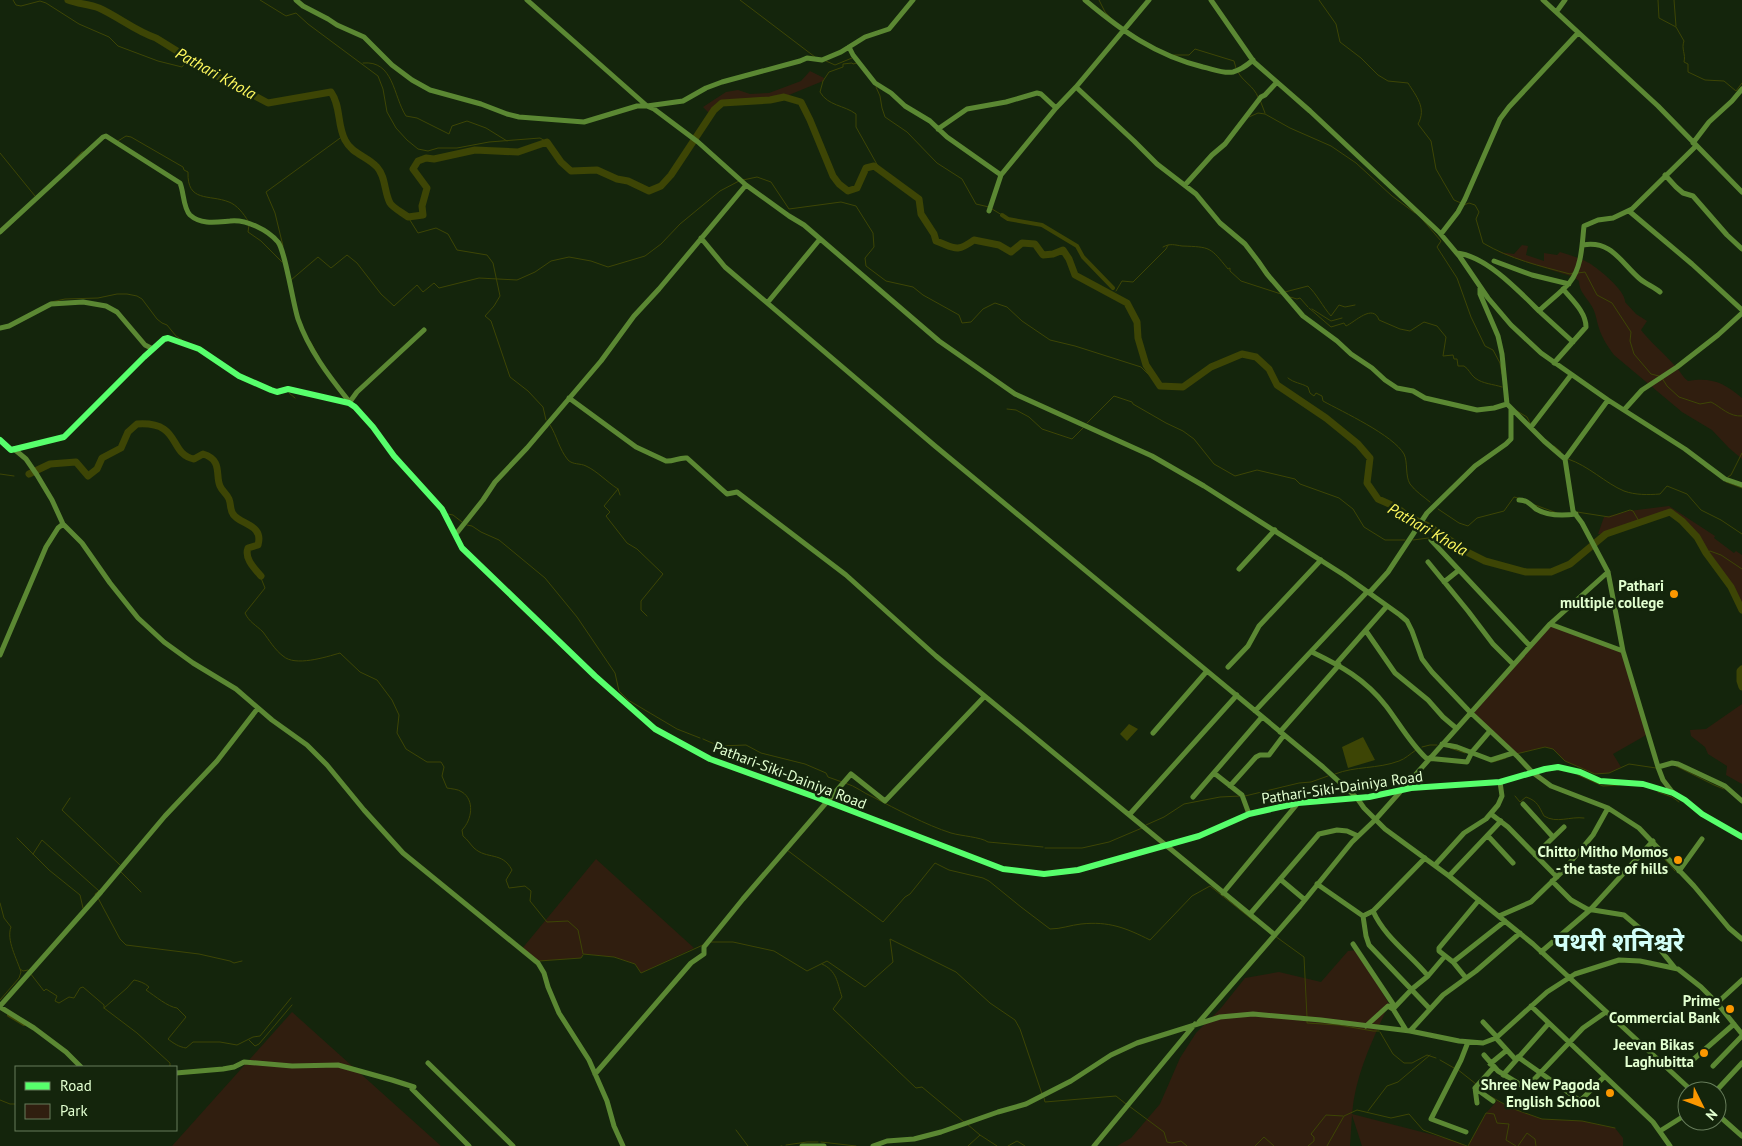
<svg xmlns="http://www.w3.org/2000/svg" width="1742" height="1146" viewBox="0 0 1742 1146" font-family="'PT Sans','Noto Sans Devanagari',sans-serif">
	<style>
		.green { fill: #301e0f }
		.water { fill: #3d4505 }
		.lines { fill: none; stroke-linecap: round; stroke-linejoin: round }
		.stream { stroke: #3d4505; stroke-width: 1 }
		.canal { stroke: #3d4505; stroke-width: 4 }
		.river { stroke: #3d4505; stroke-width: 7 }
		.minor { stroke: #5b8833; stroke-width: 5 }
		.major { stroke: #57ff6c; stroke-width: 6 }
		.poi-dot { fill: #fb9700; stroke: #14250c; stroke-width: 2 }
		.labels { text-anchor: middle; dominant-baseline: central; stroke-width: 5; stroke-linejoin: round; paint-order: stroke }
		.poi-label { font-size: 15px; font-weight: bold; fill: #e2ffd0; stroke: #14250c; text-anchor: end }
		.street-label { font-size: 15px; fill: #e2ffd0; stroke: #14250c }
		.water-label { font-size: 16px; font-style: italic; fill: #fff95e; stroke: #14250c }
		.town-label { font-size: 25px; font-weight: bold; fill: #d2fff9; stroke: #14250c }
	</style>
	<rect width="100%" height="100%" fill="#14250c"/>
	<path class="green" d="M810,71L824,78L823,81L784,97L770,100L722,103L714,110L711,115L703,107L726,92L738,90L750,94L769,93L801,81Z
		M1522,245L1528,246L1526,255L1544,261V253L1557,255L1560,252C1570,255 1580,258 1589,263C1599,269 1626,291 1625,302L1636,314L1647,321L1641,330C1651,343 1664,353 1675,366C1681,372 1681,375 1688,381C1712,377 1724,383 1742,398V459L1729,448L1712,430L1682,412L1614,355C1608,347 1602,338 1599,328C1596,320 1596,312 1591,305C1586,297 1579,291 1579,281L1574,277L1525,262L1498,252L1514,254Z
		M1669,506L1715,536L1714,538L1734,553L1736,551L1742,555V610L1731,587L1706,553L1697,537L1682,521L1670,512L1606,534H1598L1604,517L1629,511Z
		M1550,624L1623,651L1648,734L1613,754L1621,767L1609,773L1595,774L1565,761L1553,749L1545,747L1516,754L1470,712Z
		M1742,704V784L1726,775L1727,766L1708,754L1705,747L1691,736L1690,730L1706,729Z
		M596,859L694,948L641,973L635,964L614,957L583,954L581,958L536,961L521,950Z
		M1357,950L1389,1004C1373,1039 1355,1075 1352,1114L1449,1139L1467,1146H1362L1352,1115L1350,1146H1117L1131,1138L1160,1104L1180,1058L1196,1033L1221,1008L1245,978L1279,972L1321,982L1348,951Z
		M292,1012L441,1146H172Z
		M1497,1101L1511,1108L1542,1119L1582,1121L1615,1128L1623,1138V1146H1468L1486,1113Z"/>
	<path class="water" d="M1129,724L1138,729L1127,741L1120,734Z
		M1363,737L1375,760L1348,768L1342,747Z"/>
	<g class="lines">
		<path class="stream" d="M13,0L16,5L21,6L40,1L46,3L79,24L109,37L118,46L158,61L182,67L189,58
			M260,0L286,16L296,13L308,24L378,76L383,89L387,112L396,128L407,140L418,149L428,151L438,148H457L489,142L540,138L547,142
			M740,0L815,57
			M1099,0L1105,12L1112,19
			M1319,0L1336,24L1340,42L1361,58L1378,75L1388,81L1408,83C1416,96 1427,108 1418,124L1431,141L1436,169L1444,183L1454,200L1461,203
			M1658,0L1659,18L1676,27L1684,41C1681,49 1686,54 1684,62L1688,64V72L1705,80L1724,81L1736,91L1742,83
			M1674,0L1676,26
			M1174,55H1189L1195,49L1234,61L1236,68
			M826,61L835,65L852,58
			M363,63C394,60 393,96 406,116L417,118L449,134L452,126L467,121L486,128L507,141
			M1238,72C1242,81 1254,86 1258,97
			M823,81L820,92C828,106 844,105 856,114V127L879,168
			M823,81L829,72L843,67V64L852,63L853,64L857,63
			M876,87L880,96L882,108L885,117L907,132L937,163L962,179L976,204L989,207
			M1260,100L1265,113
			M1249,117L1258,113L1265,114L1290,128L1331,146L1356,163L1392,196L1415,213
			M118,141L126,136L131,137L183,167L184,170L188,172C187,203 209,194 229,202C237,205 244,214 248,221
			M0,153L35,196
			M72,162L82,152H84
			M743,180L757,177L771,182L789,209L841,202L856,206L873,233L874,247L865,258L866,266L886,281L913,287L923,295L959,315L962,323L971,322L983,309L995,303L1007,307L1022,321L1050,340L1075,346L1141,367L1160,386
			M1464,205L1469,203L1475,205L1479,212L1476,219L1483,243C1510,259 1540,266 1570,274L1573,273
			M992,209L1002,215
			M408,217L418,233L436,228L448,234L457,250L487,255L493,263L500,296L494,306L485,316L491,321L510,377L528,391L543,407L546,420
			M1422,219L1441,241L1437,247L1457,278L1471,317L1485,346L1493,350L1500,363L1502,374
			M249,225L248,232L261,241L282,262
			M283,246L275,213L266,192L343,136
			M1163,247C1170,243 1175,245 1182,246C1211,247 1210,247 1228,269L1230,268V271L1241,281L1281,294
			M1578,273L1585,272L1597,295L1612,303L1631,332L1630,341L1634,354L1651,374L1659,376
			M291,280L318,257L331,268L347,255L357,263L381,294L394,306L417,285L423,292L434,283L439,288L479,278L517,280L535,272L551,261L569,257L591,261L608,267L645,256L661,244L680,224L720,191L739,181
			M1116,291L1122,281L1133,282L1166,249L1168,245
			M1285,292L1308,286C1316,293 1323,307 1331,316L1339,305L1345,307L1355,305
			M1290,297L1297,299L1300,298L1308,307
			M51,302L65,299L98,298L117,294H127L137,296L142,299L157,319L162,323L167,325L176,336L182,340
			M1309,308L1331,327L1344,323L1346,326C1355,322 1373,303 1379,320L1400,329L1410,331L1424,322L1437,326L1446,337L1443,356L1453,355L1454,359H1457L1458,366H1464C1469,369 1470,374 1475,378C1483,384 1493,384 1502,387
			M1312,309L1331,321L1342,318
			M310,341L319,357
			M1288,378C1294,383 1301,383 1308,387L1310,393L1314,396L1316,393L1322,396L1323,401C1343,412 1393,435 1404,454C1408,462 1405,476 1410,484C1415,491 1424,497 1430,502
			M1662,378L1667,386L1679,397L1700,404L1711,402C1721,407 1729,417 1742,416
			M289,393L295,398
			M1007,409L1016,410L1029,417L1042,429L1072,439L1083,428
			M1517,411L1527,417L1530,423
			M1087,423L1114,396L1132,402L1133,404L1166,423L1183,431L1194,439L1214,464L1235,476L1257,470L1295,479L1300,484L1339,498L1353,509L1364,527L1385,540H1405
			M550,425C557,436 559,449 568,460C573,465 580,463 586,466C597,471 607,482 618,489L620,495
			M1554,446L1561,452
			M1568,459C1589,466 1605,483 1624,491C1635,495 1648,495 1660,494L1667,486L1687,494L1701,510L1721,520L1742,534
			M1704,466L1709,470
			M0,474L14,476
			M1728,477L1731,475L1742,453
			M1726,482L1742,488
			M618,489L604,506L610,512L606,516L627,543L637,549L663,574L641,601V610L647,616
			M1535,505L1557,513
			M1438,509L1459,523L1468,526L1477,518L1504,511L1514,497L1518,498
			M1577,512L1609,517L1630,510L1633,511L1640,523
			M448,514L453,515L462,522
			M467,525L472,526L481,532L499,540L545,578L577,617L615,673L619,691L628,700L677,729L700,738
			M1413,540L1444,536
			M1706,553L1710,551L1721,555L1742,569
			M261,578L265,588L245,613C249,622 256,625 263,632C269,640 275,650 283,656C295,667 326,657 340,653L360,672L377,680L392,700L399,715L397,733L406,749L427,762H441L444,767L442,776L447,788C452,789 458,789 462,792C475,800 472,820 462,830L463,836C468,840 470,844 474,848C487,860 502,851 512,870L506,880L509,888L525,886L531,891L530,901L547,922L568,921L578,930L583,954L614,957L635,964L641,973L703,945
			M703,739L719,746L746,745L761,753L805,764L826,773L828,777L842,782
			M1422,747L1430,745H1437
			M1450,748L1465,753
			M1516,754L1545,747L1553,749L1565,761L1595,774L1609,773L1629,764L1656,768
			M1493,762L1506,758
			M1676,766L1714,785L1724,789
			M1335,774C1355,766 1378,769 1399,761C1405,759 1410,754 1416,750
			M1578,775L1603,786L1619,785
			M845,783C856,786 863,793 873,797C896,809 926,825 951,833C961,836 981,837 988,842L1043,847
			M1658,792L1672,797L1679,802
			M1245,796L1299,783L1311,782L1328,776
			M1515,796L1520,802L1526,797C1538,801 1539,807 1544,816C1557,824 1570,816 1584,818
			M70,798L62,810L120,865
			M1146,825L1164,817L1184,804L1220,797L1241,796
			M17,838L49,870L80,895L83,908
			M1045,848H1082L1109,842L1142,828
			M787,850L883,922L905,897L910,894L935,863L949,870L983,878L989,881L1021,907L1050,929C1061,929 1071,925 1081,924C1109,921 1126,928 1150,940L1192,896L1210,886L1254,921
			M1657,851L1675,871
			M33,854L42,840L99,891L95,894L96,896
			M121,872L141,892
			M98,898L120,939L126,945L199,954L230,961L234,963L242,961
			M0,903L4,918L11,927C6,940 17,959 21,972L19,978L0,1000
			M1275,936L1304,957L1307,1017
			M711,942H733L774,951L807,971L827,961L865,987L893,962L890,939L956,972L990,1003L1015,1020L1020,1029L1042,1094
			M539,961L581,958L583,955
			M822,964C837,971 837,982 842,997L833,1009L916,1088L922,1087L964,1122
			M20,969L23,971L28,970
			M30,973L44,991L46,989L57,996L55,1001L59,1003L69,997L74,998L80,988L83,987L104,1005V1008L137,1033L170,1063V1067
			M104,1008L127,988L134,980C139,981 145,983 149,987L146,990C155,996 168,1007 177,1008L186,1017L168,1039C173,1043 179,1047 186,1048L193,1042H220L237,1045L253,1037L260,1036L291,998
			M1307,1021V1023L1339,1025L1373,1031H1379
			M1380,1032L1393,1054L1404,1063H1412L1427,1055L1436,1058
			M249,1040L255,1046L259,1044L292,1005
			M1440,1060L1454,1068
			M1457,1069L1476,1084
			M1480,1087L1485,1092
			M1488,1095L1511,1108L1542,1119L1582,1121L1615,1128
			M1044,1098L1045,1102L1116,1096L1126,1104
			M0,1100L10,1104H16
			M1129,1106L1164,1132L1167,1142L1172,1143L1181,1141L1187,1146
			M1368,1111L1387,1086L1398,1082L1430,1055
			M967,1124L980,1135
			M736,1130L748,1146
			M821,1142L856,1146
			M786,1145L807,1142H818
			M781,1146H782
			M968,1146L980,1135L997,1146
			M1008,1146L1017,1141L1025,1146
			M1255,1146L1264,1137L1274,1146
			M1308,1146L1314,1141V1137L1311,1134L1326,1115L1343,1116
			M1327,1146L1344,1116L1357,1110L1391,1118L1409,1114L1423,1130L1467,1146
			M1468,1146L1486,1113L1494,1114L1497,1123L1509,1124L1506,1140L1516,1146
			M1518,1146L1527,1133L1535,1139L1536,1146"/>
		<path class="canal" d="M1002,215L1008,219L1042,225L1077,246L1083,257L1113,288
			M9,1015L24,1024"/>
		<path class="river" d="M68,0C78,4 89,4 99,8C119,17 135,31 156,38L219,77L268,103L331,92C341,106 337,125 345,140C352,154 367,156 377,167C386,177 384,192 390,203C393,208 403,213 408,217L423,215L422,206L427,188L413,169L418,161L426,158L434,159L475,150L518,152L547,142L561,162L571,171L597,170L617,179L628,181L649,191L661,186L671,175L714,110L722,103L770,100L784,97L801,102L810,120L833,176L839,184L848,191L857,188L866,168L874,166L919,199L921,214L934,234L936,241C955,248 956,253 974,240L999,245L1011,252L1022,243L1035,244L1043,255L1053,254L1063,250L1069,259L1075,275L1127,303L1137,322L1138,338L1146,365L1160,386L1183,387L1211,367L1242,354L1256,357L1269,369L1277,385L1326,418L1358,444L1370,458L1367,483L1378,499L1396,507L1409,517L1430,527L1469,553L1485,561L1526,572H1551L1570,564L1606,534L1670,512L1682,521L1697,537L1706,553L1731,587L1742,610
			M29,474L50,464L76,462L88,476L97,469L102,458L121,448L128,432L137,424C182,421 168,454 194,459L203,454C223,460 215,475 220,486C222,491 227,494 229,499C231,504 230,510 233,514C240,525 264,524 258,545L248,548C244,558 254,568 261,576
			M1742,669L1740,671V681L1742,687"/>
		<path class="minor" d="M296,0L303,6L328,19L337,25L364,37L392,65L412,80L430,90L481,104L507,114L519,117L584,122L637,106H647L654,109L698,142L746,185L789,216L804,225L939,341L1015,394L1152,456L1204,486L1344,575L1400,615L1407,621L1412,631L1422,659L1432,672L1470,712L1518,757L1532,772L1551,786L1608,808L1639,828L1694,886L1729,928L1742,939
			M527,0L647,106L683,101L706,88L722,82L800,61L807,58L822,60L841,52L865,37L889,29L913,0
			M1085,0C1122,31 1155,55 1203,67C1213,69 1223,74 1233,72C1241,70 1246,66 1253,60
			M1211,0L1254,62L1310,111L1439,232L1460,257L1488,298L1511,325L1541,353L1608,400L1685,449L1725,479L1742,485
			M1543,0L1658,106L1742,192
			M1557,11L1565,0
			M849,47L853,55L875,83L891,93L905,106L930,121L947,137L1001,175L1056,108
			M1076,87L1134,141L1157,164L1196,194L1220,223L1245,244L1258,261L1267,274L1303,316L1337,341L1351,354L1372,368L1385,380L1397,388L1413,391L1425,398L1477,410L1494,408L1507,404
			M938,129L967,109L1006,102L1037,93L1041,94L1056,108L1076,87L1149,0
			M1693,143L1709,122L1732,101L1742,89
			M1665,175L1676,187L1683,193L1693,196L1727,235L1742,249
			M1185,185L1212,155L1225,144L1261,97L1265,95L1277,82
			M989,211L1001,175
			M1629,211L1692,264L1742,310
			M0,232L103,137L106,136L180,183C184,192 183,208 190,215C201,225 217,222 230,221C246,219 268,230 278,242C285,250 293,304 298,319C309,350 328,375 348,400L349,403L357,392L424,330
			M1441,234L1458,212L1465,199L1500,119L1509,107L1578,33
			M701,238L725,267L935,446L1323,767L1357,798L1364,808L1385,829L1449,876L1533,944L1692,1091
			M1583,245C1612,240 1621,263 1640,279C1646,284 1654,287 1660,292
			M1457,253C1486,256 1519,291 1539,311C1548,302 1563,291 1570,282C1582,267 1582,244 1584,226L1598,220L1613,218L1632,209L1696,146
			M1494,261L1532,275L1569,284
			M1480,288V294L1498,336L1502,354L1507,404L1544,441L1565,459L1573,511L1582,523L1608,572L1623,651L1658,767L1663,780L1673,793
			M768,302L820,239
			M1539,311L1573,342
			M0,328L9,326L51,304L83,302L106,306L117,312L145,345L153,349
			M1554,363L1586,327C1586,312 1572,300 1563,289
			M569,398L636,447L666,461C673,462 679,457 687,458L727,494L737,492L846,575L936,656L1275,935
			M1624,410L1642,390L1677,367L1718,335L1742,313
			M1531,427L1571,375
			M14,449L26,459L37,475L52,500L63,524L82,543L110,583L138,618L150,629L164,642L193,663L236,689L272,720L307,745L327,765L364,810L403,853L538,963L544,973L548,987L559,1013L589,1060L607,1101L614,1126L623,1146
			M1565,459L1608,400
			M1519,500C1527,500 1530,504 1536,509C1548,516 1562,516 1576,514
			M456,534L483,500L495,482L527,448L601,361L634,316L659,289L746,185
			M1431,540L1530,646
			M1428,562L1468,611L1493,644L1513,664
			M1239,569L1275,530
			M1444,582L1459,570
			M1369,593L1388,572L1427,513L1475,466L1506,444L1511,439V409
			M1550,624L1623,651
			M1366,631L1395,673L1428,700L1443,717L1456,728
			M1312,652C1341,666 1365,679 1386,706C1399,723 1410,743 1426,758L1467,762L1472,752L1490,731
			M0,655L46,547L58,528L63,524
			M1336,664L1387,606
			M1228,667L1248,646L1259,626L1321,560
			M1255,711L1367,592
			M1280,732L1339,665
			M1153,733L1207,671
			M1442,744L1457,747L1491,760L1513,753
			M1658,767L1672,763L1678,764L1725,786L1742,801
			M1214,773L1242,795L1249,814
			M1230,786L1256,757L1260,755H1269L1284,735
			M1193,797L1262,717
			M1523,804L1553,837
			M1491,814L1508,827L1557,877
			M1129,815L1237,695
			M1488,836L1513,863
			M1535,855L1564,827
			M1425,858L1379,905L1373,911L1363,916L1366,936L1369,945L1430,1009
			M1435,865L1464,833L1486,819L1498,805L1502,796L1500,782
			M1679,871L1702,839
			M1449,876L1501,821
			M1280,879L1305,900
			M1552,881L1571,900L1587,909L1624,915L1650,937L1675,968
			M1317,884L1363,916
			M1223,893L1298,803
			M1479,900L1439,948V951L1453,962L1505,921
			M1373,911C1385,938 1410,954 1428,976
			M1250,914L1319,834L1337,830L1347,831L1358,836
			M1499,916L1531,902L1563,871L1593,835L1608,808
			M1353,944L1395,1007
			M1541,952L1590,910L1653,841
			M1453,962L1466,978
			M1717,1003L1742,1034
			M0,1006L101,892L165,816L217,761L258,708
			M1531,1006L1653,1122L1670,1146
			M0,1007L34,1028L66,1052L81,1067
			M1393,1009L1412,989L1428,976L1445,956
			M1199,1022L1300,906L1352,842L1375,820L1550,624L1608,572
			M1483,1022L1497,1037
			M1366,1026L1388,1006L1393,1009L1406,1030
			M1410,1031L1443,995L1476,971L1520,933
			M1496,1038L1516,1060
			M1484,1055L1498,1071L1526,1088L1583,1028L1606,1012
			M1518,1057L1579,1100L1582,1099L1604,1077
			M428,1063L513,1146
			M1490,1064L1507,1050
			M1687,1065L1734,1024
			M1713,1066L1742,1036
			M176,1073L223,1069L234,1067L244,1062L292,1066L338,1065L392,1080L414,1087
			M595,1074L691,963L704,954V947L743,899L851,774L885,801L984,697
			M1503,1075L1549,1023
			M1475,1088L1493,1101
			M412,1089L469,1146
			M1716,1091L1742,1063
			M1477,1103L1475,1088L1493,1068
			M1717,1114L1742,1136
			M1660,1131L1687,1114
			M1466,1132L1431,1119L1461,1060L1468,1042
			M802,1146H824
			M873,1146L887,1141L914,1139L941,1132L998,1112L1026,1104L1071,1081L1111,1055L1137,1043L1220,1017L1253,1014L1321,1020L1410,1031L1459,1041L1483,1043L1496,1038L1547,992L1575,974L1619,960L1640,961L1678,969L1701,987L1717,1003L1742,980
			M1094,1146L1195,1024"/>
		<path class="major" d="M0,440L11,450L64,437L144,357L164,339L168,338L199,349L239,376L271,390L277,392L288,389L349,403L355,407L373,427L394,456L442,509L462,548L595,676L655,729L710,759L818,798L1003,869L1044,874L1078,870L1199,836L1249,814L1298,803L1369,797L1411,788L1500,782L1545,769L1558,767L1580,772L1600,781L1643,784L1673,793L1685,800L1702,814L1742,837"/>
	</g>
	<g class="poi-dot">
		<circle cx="1674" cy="594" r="5"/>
		<circle cx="1678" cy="860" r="5"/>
		<circle cx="1730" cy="1009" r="5"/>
		<circle cx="1704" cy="1053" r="5"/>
		<circle cx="1610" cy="1093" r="5"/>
	</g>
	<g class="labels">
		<g class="poi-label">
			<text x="1664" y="585">Pathari<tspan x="1664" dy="17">multiple college</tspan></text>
			<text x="1668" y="851">Chitto Mitho Momos<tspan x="1668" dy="17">- the taste of hills</tspan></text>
			<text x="1720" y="1000">Prime<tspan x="1720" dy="17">Commercial Bank</tspan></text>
			<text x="1694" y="1044">Jeevan Bikas<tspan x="1694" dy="17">Laghubitta</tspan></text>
			<text x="1600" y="1084">Shree New Pagoda<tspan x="1600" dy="17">English School</tspan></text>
		</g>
		<g class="street-label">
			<text transform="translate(790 775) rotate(21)">Pathari-Siki-Dainiya Road</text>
			<text transform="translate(1342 787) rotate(-8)">Pathari-Siki-Dainiya Road</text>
		</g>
		<g class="water-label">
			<text transform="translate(216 73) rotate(29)">Pathari Khola</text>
			<text transform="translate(1428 529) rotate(30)">Pathari Khola</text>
		</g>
		<g class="town-label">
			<text x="1619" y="942">पथरी शनिश्चरे</text>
		</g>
	</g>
	<rect x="15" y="1066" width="162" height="65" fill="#14250c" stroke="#667c5a"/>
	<rect x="25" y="1082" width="25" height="8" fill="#57ff6c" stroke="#667c5a"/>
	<text x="60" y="1091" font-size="15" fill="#e2ffd0">Road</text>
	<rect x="25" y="1104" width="25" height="15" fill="#301e0f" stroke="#667c5a"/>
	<text x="60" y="1116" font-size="15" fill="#e2ffd0">Park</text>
	<g transform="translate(1702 1106) rotate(132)"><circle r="24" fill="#14250c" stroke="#667c5a"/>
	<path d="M0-4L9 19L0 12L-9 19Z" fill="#fb9700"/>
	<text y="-8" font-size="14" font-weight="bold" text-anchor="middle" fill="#e2ffd0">N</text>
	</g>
</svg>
